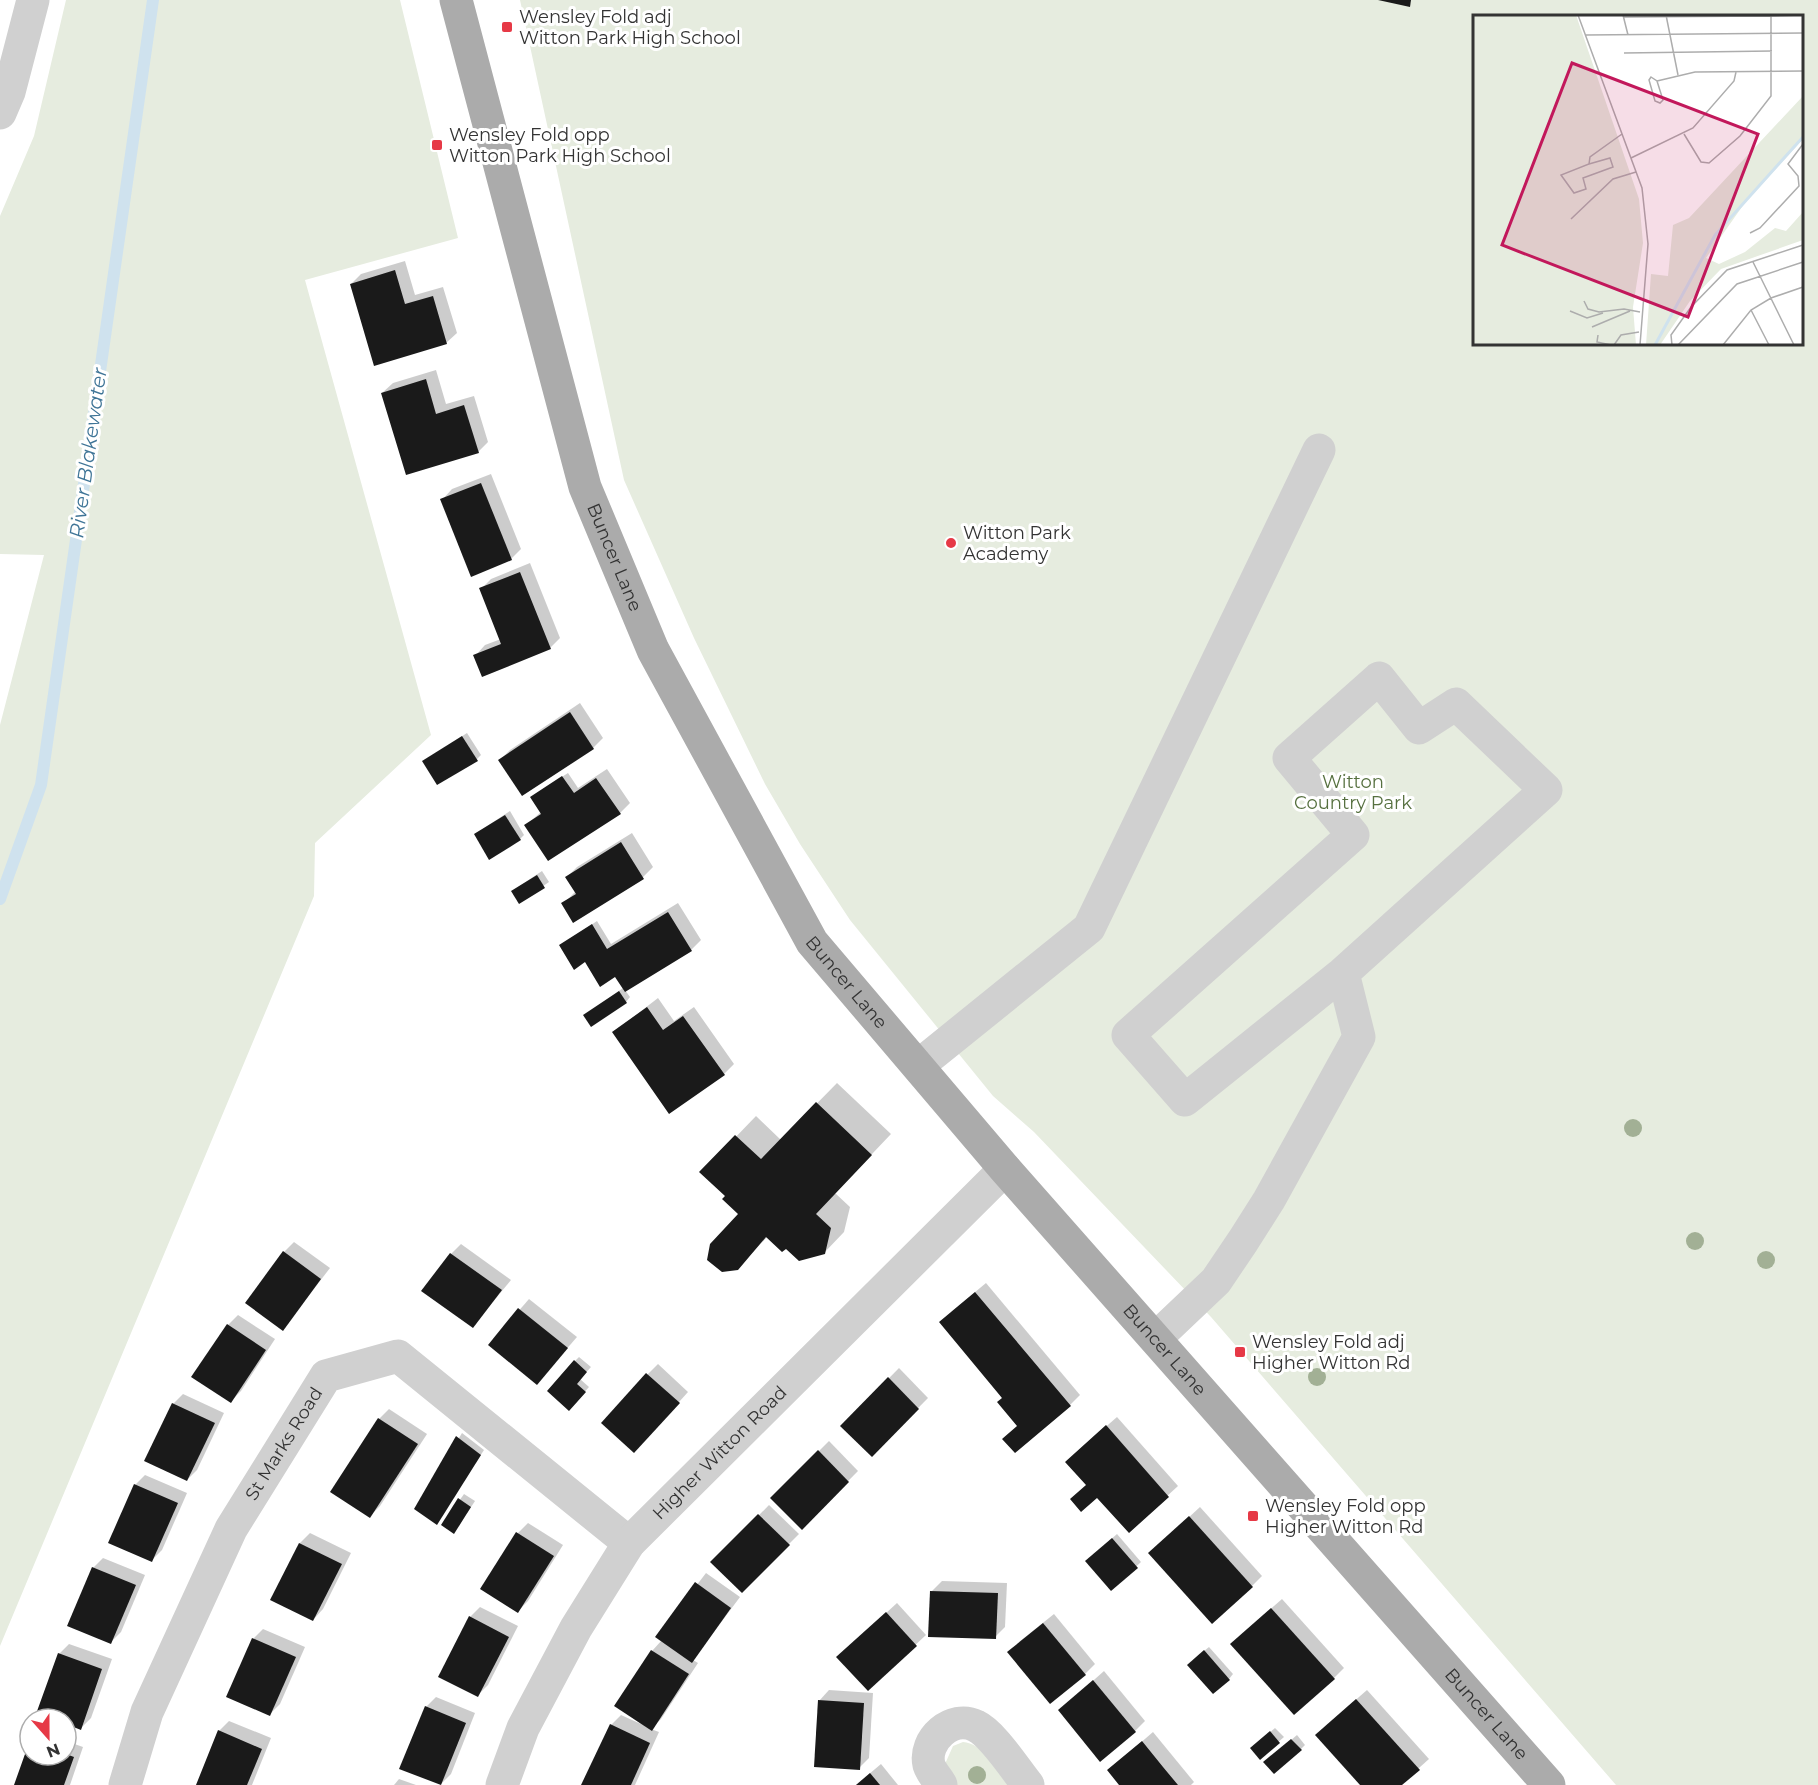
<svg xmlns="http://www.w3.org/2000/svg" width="1818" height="1785" viewBox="0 0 1818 1785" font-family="Montserrat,sans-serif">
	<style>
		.green { fill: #e6ecdf; fill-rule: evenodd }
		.shadow { fill: #0003 }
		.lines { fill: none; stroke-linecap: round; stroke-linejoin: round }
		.stream { stroke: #cfe2ee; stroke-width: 12 }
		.building { fill: #1a1a1a }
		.minor { stroke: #d0d0d0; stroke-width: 33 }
		.major { stroke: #ababab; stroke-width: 33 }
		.tree { fill: #a2b095 }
		.poi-dot { fill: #e63946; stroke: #fff; stroke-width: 2 }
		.labels { text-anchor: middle; stroke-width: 6; stroke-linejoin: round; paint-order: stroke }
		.poi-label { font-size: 18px; fill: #333; stroke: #fff; text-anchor: start }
		.street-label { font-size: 18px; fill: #333; stroke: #fff }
		.park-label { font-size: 18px; fill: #56703f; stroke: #fff }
		.water-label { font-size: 20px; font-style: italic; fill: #3f7597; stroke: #fff }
		.inset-river { fill: none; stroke: #cfe2ee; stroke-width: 3 }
		.inset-road { fill: none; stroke: #adadad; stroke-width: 1.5 }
		.view { fill: #c2185b; fill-opacity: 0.15; stroke: #c2185b; stroke-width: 3 }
		.inset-edge { fill: none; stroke: #333; stroke-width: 3 }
	</style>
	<rect width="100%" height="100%" fill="#fff"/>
	<g class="green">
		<polygon points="66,0 400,0 458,238 305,280 431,735 315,843 314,896 0,1646 0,725 44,555 0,554 0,216 34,136"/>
		<path d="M520,0H1818V1785H1616L1211,1317L1034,1132L993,1096L850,920L800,844L765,784L694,638L624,480ZM1474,16H1802V344H1474Z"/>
		<path d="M963,1742C984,1744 998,1770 1011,1785H957L945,1764L953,1746Z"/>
	</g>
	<g class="shadow">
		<polygon points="405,261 415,295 443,287 457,333 446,343 351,284 361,274"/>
		<polygon points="436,370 446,404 474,396 488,442 478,452 382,393 393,383"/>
		<polygon points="491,474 521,549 511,559 442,500 452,489"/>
		<polygon points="530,563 560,638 550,648 475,656 485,645 501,639 481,589 491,579"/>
		<polygon points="580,703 603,738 593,748 522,794 500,760 510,750"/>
		<polygon points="467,733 481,755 477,759 424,761"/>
		<polygon points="607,769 630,803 620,813 526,825 541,812 537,793 568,773 578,788"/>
		<polygon points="510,811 524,835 520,839 475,834"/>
		<polygon points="632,833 653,867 643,877 563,904 576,891 567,877 577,867"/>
		<polygon points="542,871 549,882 520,902 518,887"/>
		<polygon points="678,903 701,940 691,950 625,990 630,997 626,1002 585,1015 623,988 616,975 561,945 597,921 611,944"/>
		<polygon points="658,998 674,1021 694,1007 734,1064 724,1074 614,1032"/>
		<polygon points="837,1083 891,1134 835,1193 850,1207 844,1232 824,1253 786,1247 768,1236 738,1268 741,1214 727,1196 702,1172 756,1116 781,1140"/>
		<polygon points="294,1242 330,1268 283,1329 284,1252"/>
		<polygon points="461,1244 511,1280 473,1326 451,1254"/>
		<polygon points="986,1283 1080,1395 1070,1405 1018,1425 951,1312"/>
		<polygon points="529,1299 577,1337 537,1383 490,1344"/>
		<polygon points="238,1315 275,1339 241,1391 231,1401 228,1325"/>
		<polygon points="579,1357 591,1367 580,1379 589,1387 569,1409 575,1361"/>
		<polygon points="658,1364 688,1392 644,1441 648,1374"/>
		<polygon points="899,1368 928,1398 872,1455 842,1426"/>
		<polygon points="183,1394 224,1413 197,1470 187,1480 173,1404"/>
		<polygon points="389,1409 427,1434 380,1506 370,1516 379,1419"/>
		<polygon points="1117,1417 1178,1486 1129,1531 1087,1484 1077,1452"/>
		<polygon points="462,1433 484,1450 437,1523 416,1509"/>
		<polygon points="829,1441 858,1471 802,1528 772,1498"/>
		<polygon points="145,1475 187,1493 162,1550 152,1560 135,1485"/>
		<polygon points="464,1494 475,1501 458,1527 443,1524"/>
		<polygon points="769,1505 799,1534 742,1591 713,1562"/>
		<polygon points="1200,1507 1262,1576 1252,1586 1161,1543"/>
		<polygon points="528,1523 563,1545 528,1601 518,1611 482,1588 518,1533"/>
		<polygon points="310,1533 351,1553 323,1609 313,1620 272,1599 300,1543"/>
		<polygon points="1117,1534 1141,1562 1112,1589 1092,1556"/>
		<polygon points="103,1558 145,1575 121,1632 111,1642 93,1568"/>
		<polygon points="706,1573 740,1597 693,1660 698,1663 661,1719 651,1729 659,1732 635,1785 583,1785 611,1725 621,1715 641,1724 616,1706 652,1651 662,1640 657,1637"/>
		<polygon points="942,1581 1007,1583 1005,1627 995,1637 932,1591"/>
		<polygon points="1282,1599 1344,1668 1334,1678 1242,1634"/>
		<polygon points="897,1603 926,1635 868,1689 848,1648"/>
		<polygon points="480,1607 518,1626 488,1685 478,1695 470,1617"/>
		<polygon points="1054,1614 1095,1664 1085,1674 1019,1642"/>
		<polygon points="263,1629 305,1647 280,1704 270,1714 253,1639"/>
		<polygon points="69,1644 112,1659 91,1718 81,1728 66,1723 66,1719 55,1719 59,1654"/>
		<polygon points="1209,1647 1233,1674 1229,1679 1193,1660"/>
		<polygon points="1104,1671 1145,1721 1135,1731 1060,1710"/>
		<polygon points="829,1690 873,1693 869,1758 859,1768 819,1701"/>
		<polygon points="1367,1690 1429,1759 1400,1785 1362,1785 1327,1725"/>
		<polygon points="436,1697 475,1713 451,1774 441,1784 426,1707"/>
		<polygon points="229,1721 271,1738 252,1785 197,1785 219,1731"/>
		<polygon points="1275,1728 1284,1737 1260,1758 1256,1744"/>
		<polygon points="1153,1732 1194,1782 1191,1785 1121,1785 1109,1770"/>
		<polygon points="1297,1735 1305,1745 1301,1749 1270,1758"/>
		<polygon points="66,1741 83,1747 70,1785 15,1785 30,1743 30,1755 66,1755"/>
		<polygon points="881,1764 898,1785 856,1785"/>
		<polygon points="399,1779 416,1785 394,1785"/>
	</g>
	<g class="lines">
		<polyline class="stream" points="0,899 41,785 153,0"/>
	</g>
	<g class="building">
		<polygon points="1378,0 1411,0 1410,7"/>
		<polygon points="395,270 405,304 433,296 447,344 374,366 350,284"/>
		<polygon points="426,379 436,414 464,405 479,453 406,475 381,393"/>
		<polygon points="481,483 512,560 471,577 440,499"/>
		<polygon points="520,572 551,649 482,677 473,655 501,644 479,588"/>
		<polygon points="570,712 594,749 522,796 498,760"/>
		<polygon points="462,736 478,761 437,785 422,761"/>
		<polygon points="562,776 574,793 596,778 621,814 548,861 524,825 541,814 530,797"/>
		<polygon points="505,815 521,840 489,860 474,834"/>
		<polygon points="621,842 644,879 573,923 561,903 576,894 565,877"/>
		<polygon points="537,875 545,888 519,904 511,891"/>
		<polygon points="668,912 692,951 625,992 615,977 600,987 585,962 574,970 559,945 592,924 607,949"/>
		<polygon points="619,991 627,1003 591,1027 583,1015"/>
		<polygon points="647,1007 663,1030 683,1016 725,1075 669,1114 612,1032"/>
		<polygon points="816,1102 872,1155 816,1214 831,1228 825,1254 799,1261 786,1249 782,1252 766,1237 738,1270 722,1272 707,1260 710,1244 738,1214 722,1199 725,1196 699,1172 735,1135 761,1159"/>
		<polygon points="283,1251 321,1279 283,1331 245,1303"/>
		<polygon points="450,1253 502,1290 473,1328 421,1291"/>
		<polygon points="975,1292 1071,1406 1015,1453 1002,1439 1017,1426 997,1402 1002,1398 939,1322"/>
		<polygon points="518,1308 568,1348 537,1385 488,1345"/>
		<polygon points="227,1324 266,1350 231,1403 191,1377"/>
		<polygon points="574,1360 587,1372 577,1384 586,1392 569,1411 547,1391"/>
		<polygon points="646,1373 680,1403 634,1453 601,1423"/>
		<polygon points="888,1377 919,1409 872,1457 840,1426"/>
		<polygon points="172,1403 215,1423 187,1481 144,1461"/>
		<polygon points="378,1418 418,1444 370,1518 330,1492"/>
		<polygon points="1106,1425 1169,1497 1129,1533 1097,1498 1081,1512 1070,1499 1086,1485 1065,1462"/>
		<polygon points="456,1436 481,1455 437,1525 414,1509"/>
		<polygon points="818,1450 849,1482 802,1530 770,1498"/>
		<polygon points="134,1484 178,1503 152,1562 108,1543"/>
		<polygon points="458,1498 471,1507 454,1534 441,1525"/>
		<polygon points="758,1514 790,1545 742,1593 710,1562"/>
		<polygon points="1189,1516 1253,1587 1212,1624 1148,1553"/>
		<polygon points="516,1532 554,1556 518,1613 480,1589"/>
		<polygon points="1112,1538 1138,1568 1111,1591 1085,1561"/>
		<polygon points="299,1543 342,1564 313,1621 270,1600"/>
		<polygon points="92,1567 136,1585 111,1644 67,1626"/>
		<polygon points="695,1582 731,1608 692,1663 655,1637"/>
		<polygon points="930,1591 998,1593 996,1639 928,1637"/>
		<polygon points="1271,1608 1335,1679 1294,1715 1230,1644"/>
		<polygon points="886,1612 917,1646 868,1691 836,1657"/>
		<polygon points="469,1616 509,1637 478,1697 438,1677"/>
		<polygon points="1043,1623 1086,1675 1050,1704 1007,1652"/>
		<polygon points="252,1638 296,1657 270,1716 226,1697"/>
		<polygon points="651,1650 689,1674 652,1731 614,1706"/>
		<polygon points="1204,1650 1230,1680 1213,1694 1187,1665"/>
		<polygon points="58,1653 102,1669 81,1730 66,1724 66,1719 51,1719 36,1714"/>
		<polygon points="1093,1680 1136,1732 1100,1762 1058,1710"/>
		<polygon points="1356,1699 1420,1770 1402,1785 1360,1785 1315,1735"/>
		<polygon points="818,1700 864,1703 860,1770 814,1767"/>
		<polygon points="425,1706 466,1723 441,1785 399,1769"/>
		<polygon points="610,1724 650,1743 631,1785 581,1785"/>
		<polygon points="218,1730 262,1749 247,1785 196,1785"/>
		<polygon points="1270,1731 1280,1743 1260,1760 1250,1748"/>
		<polygon points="1291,1739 1302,1750 1274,1774 1263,1762"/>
		<polygon points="30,1740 30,1755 66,1754 74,1757 64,1785 14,1785"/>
		<polygon points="1142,1741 1163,1767 1178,1785 1119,1785 1107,1770"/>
		<polygon points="870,1773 880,1785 856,1785"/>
	</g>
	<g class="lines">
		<g class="minor">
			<polyline points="0,113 9,92 33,0"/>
			<polyline points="918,1066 1089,928 1319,450"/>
			<polyline points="1156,1338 1216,1281 1243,1241 1269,1200 1359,1037 1343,973 1546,790 1456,704 1419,728 1379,678 1289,758 1353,835 1128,1035 1185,1100 1343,973"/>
			<path id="s1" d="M125,1785L147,1712L231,1529L326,1376L398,1356L629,1543"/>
			<path id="s2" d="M502,1785L523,1728L576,1628L629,1543L1005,1169"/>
			<path d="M941,1785C938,1779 931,1772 929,1765C923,1740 952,1714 976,1726C993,1734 1015,1769 1028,1785"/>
		</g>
		<path class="major" id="s3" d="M456,0L585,487L653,650L812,942L1005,1169L1549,1785"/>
	</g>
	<g class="tree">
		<circle cx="1633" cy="1128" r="9"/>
		<circle cx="1695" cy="1241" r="9"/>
		<circle cx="1766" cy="1260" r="9"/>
		<circle cx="1317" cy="1377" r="9"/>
		<circle cx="977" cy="1775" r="9"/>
	</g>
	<g class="poi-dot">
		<rect x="501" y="21" width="12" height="12" rx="3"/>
		<rect x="431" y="139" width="12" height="12" rx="3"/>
		<circle cx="951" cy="543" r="6"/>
		<rect x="1234" y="1346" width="12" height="12" rx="3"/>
		<rect x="1247" y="1510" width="12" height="12" rx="3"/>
	</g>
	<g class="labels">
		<g class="poi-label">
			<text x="519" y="23">Wensley Fold adj<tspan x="519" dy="21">Witton Park High School</tspan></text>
			<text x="449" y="141">Wensley Fold opp<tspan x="449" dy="21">Witton Park High School</tspan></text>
			<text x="963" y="539">Witton Park<tspan x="963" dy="21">Academy</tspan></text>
			<text x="1252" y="1348">Wensley Fold adj<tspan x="1252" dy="21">Higher Witton Rd</tspan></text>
			<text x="1265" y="1512">Wensley Fold opp<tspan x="1265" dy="21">Higher Witton Rd</tspan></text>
		</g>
		<g class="street-label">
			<text dy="6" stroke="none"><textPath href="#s3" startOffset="580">Buncer Lane</textPath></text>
			<text dy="6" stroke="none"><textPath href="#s3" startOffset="1066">Buncer Lane</textPath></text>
			<text dy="6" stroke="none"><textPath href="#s3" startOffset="1552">Buncer Lane</textPath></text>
			<text dy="6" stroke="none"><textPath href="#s1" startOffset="378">St Marks Road</textPath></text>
			<text dy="6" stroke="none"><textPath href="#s2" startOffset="402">Higher Witton Road</textPath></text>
			<text dy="6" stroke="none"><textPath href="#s3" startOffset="2038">Buncer Lane</textPath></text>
		</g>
		<g class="park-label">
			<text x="1353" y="788">Witton<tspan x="1353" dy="21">Country Park</tspan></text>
		</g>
		<g class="water-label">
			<text transform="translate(88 453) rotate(-82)" y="7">River Blakewater</text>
		</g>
	</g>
	<g transform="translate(1473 15)">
		<rect width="330" height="330" fill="#fff"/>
		<path d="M0,0H103L166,184L170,228L160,292L163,330H0ZM330,81V124L271,189L233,243L246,249L272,237L302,213L313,216L330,197V225L248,254L217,286L187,330H173L178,259L195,261L200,210L216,203Z" fill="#e6ecdf"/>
		<path class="inset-river" d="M182,330L242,220L330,122"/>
		<path class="inset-road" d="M105,0L169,173L175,229L167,330M150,0L155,20M193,0L205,60M151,2L298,1M113,20L330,18M151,38L299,36M178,62L184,66L190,85L187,88L182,86L176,65ZM184,66L222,57L330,56M211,119L228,147L236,148L267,121L298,81V1L330,0M158,143L220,113L261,66L263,57M116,149L137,143L140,152L110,163L113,174L101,178L88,160L116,149L117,142L149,119M98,204L140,164L163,157M277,218L287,213L326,171L325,161L315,149L330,129M280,247L321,330M111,286L115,294L126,297L151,294L167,297M278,295L296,330M97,296L114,303L130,298M119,312L157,296M125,320L124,327L138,330M141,330L148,320L166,317M199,330L198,320L218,292L254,255L330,230M205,330L264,269L330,247M250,330L278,295L298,283L330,272"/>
		<path class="view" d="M99,48L285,119L215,302L29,230Z"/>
		<rect width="330" height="330" class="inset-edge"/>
	</g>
	<g transform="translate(48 1737) rotate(159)"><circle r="28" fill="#ffffff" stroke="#adadad" stroke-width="1.5"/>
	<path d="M0-4.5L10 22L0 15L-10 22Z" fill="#e63946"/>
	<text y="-9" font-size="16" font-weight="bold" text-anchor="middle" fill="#333333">N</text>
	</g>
</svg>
